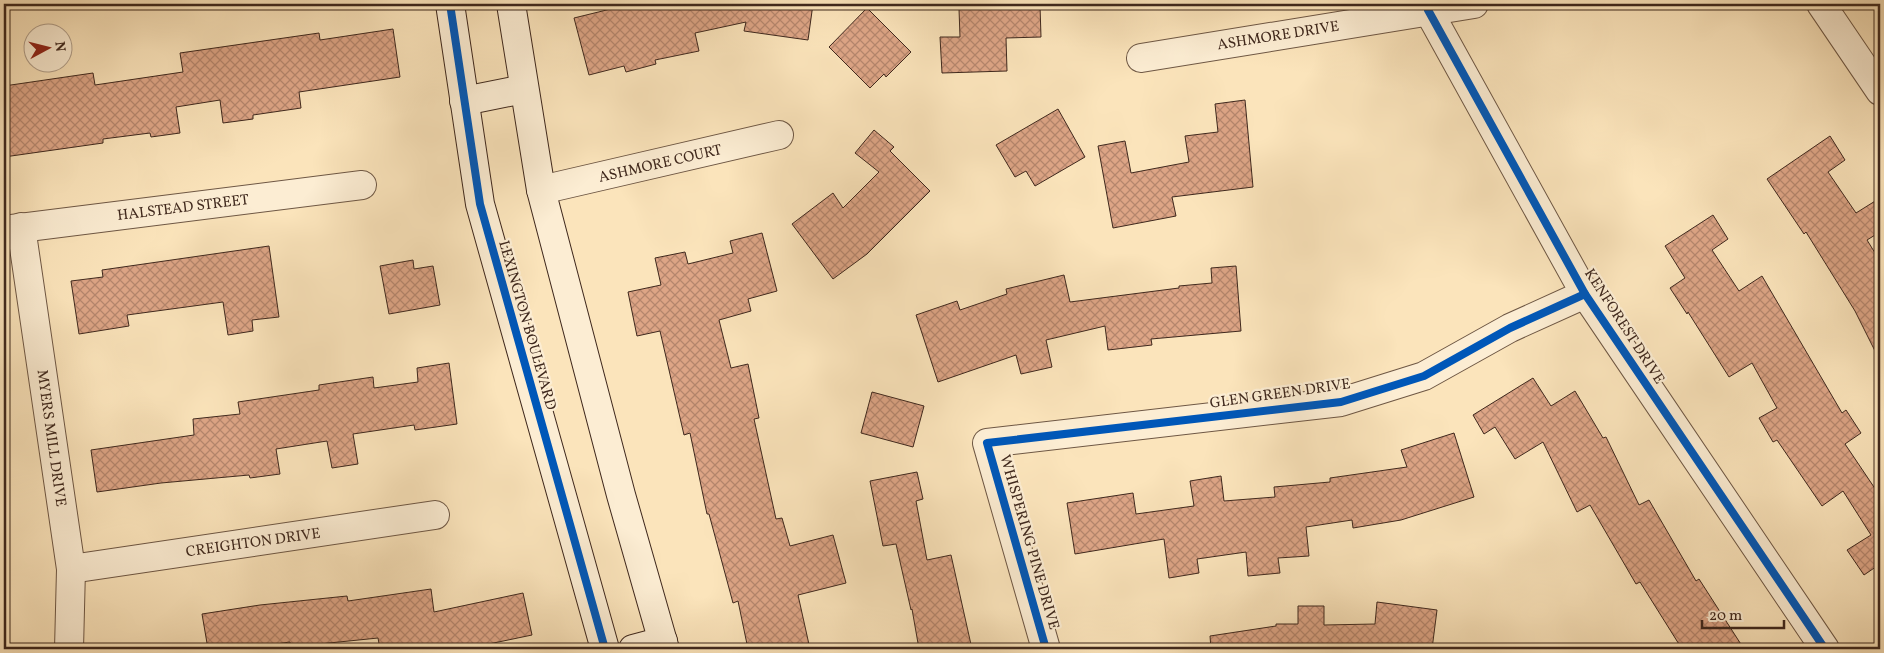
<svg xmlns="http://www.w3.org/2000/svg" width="1884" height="653" viewBox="0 0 1884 653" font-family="Vollkorn,serif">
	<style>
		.building { fill: url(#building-cross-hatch); stroke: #3f281d }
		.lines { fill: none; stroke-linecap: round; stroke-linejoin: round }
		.street-casing { stroke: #6e5744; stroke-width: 30 }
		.secondary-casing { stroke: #3f281d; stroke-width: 30 }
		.street { stroke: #fcedd3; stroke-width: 28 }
		.secondary { stroke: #fcedd3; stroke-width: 28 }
		.cycleway-casing { stroke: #fcedd3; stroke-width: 11 }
		.cycleway { stroke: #0057b8; stroke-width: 8 }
		.labels { text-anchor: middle; stroke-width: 4.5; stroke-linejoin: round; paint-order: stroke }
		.street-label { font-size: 15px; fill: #3f281d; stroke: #fcedd3 }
	</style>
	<defs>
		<pattern id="building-cross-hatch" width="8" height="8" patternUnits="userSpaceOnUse" patternTransform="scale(1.25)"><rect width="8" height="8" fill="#dda586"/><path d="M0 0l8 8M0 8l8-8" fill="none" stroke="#b5866d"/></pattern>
	</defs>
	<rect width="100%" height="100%" fill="#fbe4bb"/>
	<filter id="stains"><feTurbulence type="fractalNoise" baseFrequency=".004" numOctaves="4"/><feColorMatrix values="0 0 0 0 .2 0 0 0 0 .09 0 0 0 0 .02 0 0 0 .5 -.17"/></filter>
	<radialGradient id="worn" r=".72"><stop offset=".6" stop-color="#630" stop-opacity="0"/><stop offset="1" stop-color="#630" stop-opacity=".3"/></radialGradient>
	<g class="building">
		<polygon points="631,4 813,4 808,40 744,31 746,22 695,33 699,51 655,60 656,64 626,72 624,66 589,75 574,18"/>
		<polygon points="1040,6 1041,37 1006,38 1007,71 942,73 940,37 960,37 959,9"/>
		<polygon points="867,8 911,52 886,77 884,74 870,88 829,47"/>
		<polygon points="393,29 400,77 299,92 301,108 253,115 253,119 223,123 220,100 176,107 180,133 151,137 150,133 103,139 103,143 4,157 4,86 93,73 95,85 183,72 180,53 319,33 320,40"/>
		<polygon points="1245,100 1253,187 1172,197 1176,216 1113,228 1098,146 1125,141 1131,173 1189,162 1185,136 1218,132 1215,104"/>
		<polygon points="1058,109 1085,157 1035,186 1026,171 1015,177 996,145"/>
		<polygon points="874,130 894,147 890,151 930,191 867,254 833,279 792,224 833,193 843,208 879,172 855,153"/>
		<polygon points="1830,136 1845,160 1828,172 1856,213 1880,198 1880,232 1867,240 1880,261 1880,361 1855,311 1806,232 1804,234 1767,179"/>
		<polygon points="1713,215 1728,239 1712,250 1739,291 1762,276 1842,413 1846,410 1861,433 1845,444 1880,496 1880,564 1864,575 1847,550 1871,535 1843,491 1822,506 1777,440 1773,442 1759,418 1777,408 1752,363 1729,377 1688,312 1687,314 1670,288 1685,278 1665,246"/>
		<polygon points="762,233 777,291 748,299 751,311 719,320 731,368 748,364 759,418 754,419 776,519 782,518 790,546 833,535 846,583 798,595 810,649 748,649 738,601 733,603 709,514 707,514 690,433 684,435 660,331 637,336 628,292 661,285 655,258 685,252 688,264 733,253 730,241"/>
		<polygon points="269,246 279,317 252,320 253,331 228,335 223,302 127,315 129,326 79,334 71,281 103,277 102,270"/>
		<polygon points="413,260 414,269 433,266 440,305 389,314 380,266"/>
		<polygon points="1236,266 1241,331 1151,339 1152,345 1108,350 1105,326 1046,340 1052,367 1021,374 1016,355 938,382 916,315 957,301 960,310 1007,294 1006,289 1064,275 1070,302 1179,288 1179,286 1212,283 1211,268"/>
		<polygon points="449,363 457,424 415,430 414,425 353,434 358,464 332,468 327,441 276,449 280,474 250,478 249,475 161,483 97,492 91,450 194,435 193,419 240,414 238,402 319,390 319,385 373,377 374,388 418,382 417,368"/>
		<polygon points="1533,378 1551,406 1575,391 1603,438 1606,437 1639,505 1649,500 1696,581 1699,579 1744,649 1682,649 1640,582 1636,584 1590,505 1577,512 1543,442 1515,459 1495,427 1484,434 1473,415"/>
		<polygon points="872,392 924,406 913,447 861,433"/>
		<polygon points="1454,433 1474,497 1401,520 1353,528 1352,520 1306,527 1309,556 1278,558 1280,573 1248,576 1246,552 1197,559 1199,573 1169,578 1164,539 1075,554 1067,503 1133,493 1136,514 1194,506 1190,481 1221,476 1224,501 1275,497 1274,487 1330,482 1330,478 1407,467 1401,450"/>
		<polygon points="917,472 923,499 916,501 927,560 951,555 972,649 919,649 912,609 911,610 896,544 883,546 870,481"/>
		<polygon points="431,589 434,612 523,593 532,635 465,649 380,649 378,638 290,647 290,642 241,649 208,649 202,614 260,605 347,596 348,601"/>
		<polygon points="1377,602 1437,610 1432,649 1211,649 1210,636 1276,626 1276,624 1298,624 1298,606 1324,606 1324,625 1375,624"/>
	</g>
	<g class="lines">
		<g class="street-casing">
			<g id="street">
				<polyline points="1427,4 1428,10 1585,294 1825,649"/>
				<polyline points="1821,4 1880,91"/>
				<polyline points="1141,58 1474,4"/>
				<polyline points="541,190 779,135"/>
				<polyline points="21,227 71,569 69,649"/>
				<polyline points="4,230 362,185"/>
				<polyline points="71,569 435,515"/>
				<polyline points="1046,649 987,443 1341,402 1424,376 1510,328 1585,294"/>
			</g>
		</g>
		<g class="secondary-casing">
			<g id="secondary">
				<polyline points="450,4 480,204 605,649"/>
				<polyline points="511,4 541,190 621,495 665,649"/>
				<polyline points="464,101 524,89"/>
				<polyline points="633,649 663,641"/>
			</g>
		</g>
		<use href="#street" class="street"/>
		<use href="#secondary" class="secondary"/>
		<g class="cycleway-casing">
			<g id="cycleway">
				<polyline points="450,4 480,204 605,649"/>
				<polyline points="1427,4 1428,10 1585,294 1825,649"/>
				<polyline points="1046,649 987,443 1341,402 1424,376 1510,328 1585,294"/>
			</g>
		</g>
		<use href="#cycleway" class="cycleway"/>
	</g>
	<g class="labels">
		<g class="street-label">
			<text transform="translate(1278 35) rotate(-9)" y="5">ASHMORE DRIVE</text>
			<text transform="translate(660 163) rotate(-13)" y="5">ASHMORE COURT</text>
			<text transform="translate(183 207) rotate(-7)" y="5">HALSTEAD STREET</text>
			<text transform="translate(528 325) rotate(74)" y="5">LEXINGTON BOULEVARD</text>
			<text transform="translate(1625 326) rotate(57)" y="5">KENFOREST DRIVE</text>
			<text transform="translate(1280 393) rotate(-8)" y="5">GLEN GREEN DRIVE</text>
			<text transform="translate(52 438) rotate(82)" y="5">MYERS MILL DRIVE</text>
			<text transform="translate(253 542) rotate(-8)" y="5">CREIGHTON DRIVE</text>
			<text transform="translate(1030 542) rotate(74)" y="5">WHISPERING PINE DRIVE</text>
		</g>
	</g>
	<rect width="1884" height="653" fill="none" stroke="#fbe4bb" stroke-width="20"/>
	<rect x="5" y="5" width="1874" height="643" fill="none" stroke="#3f281d" stroke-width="2.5"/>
	<rect x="10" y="10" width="1864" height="633" fill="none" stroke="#3f281d"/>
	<g transform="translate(48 48) rotate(83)"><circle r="24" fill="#fcedd3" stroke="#b09e8a"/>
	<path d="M0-4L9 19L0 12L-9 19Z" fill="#8f2418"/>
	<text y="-8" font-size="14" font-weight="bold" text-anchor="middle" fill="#3f281d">N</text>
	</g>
	<path d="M1702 620v8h82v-8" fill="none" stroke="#3f281d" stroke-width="2.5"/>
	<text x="1709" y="620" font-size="15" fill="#3f281d" stroke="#fcedd3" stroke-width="4" paint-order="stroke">20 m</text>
	<rect width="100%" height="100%" filter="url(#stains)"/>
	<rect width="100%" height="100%" fill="url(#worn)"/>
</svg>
